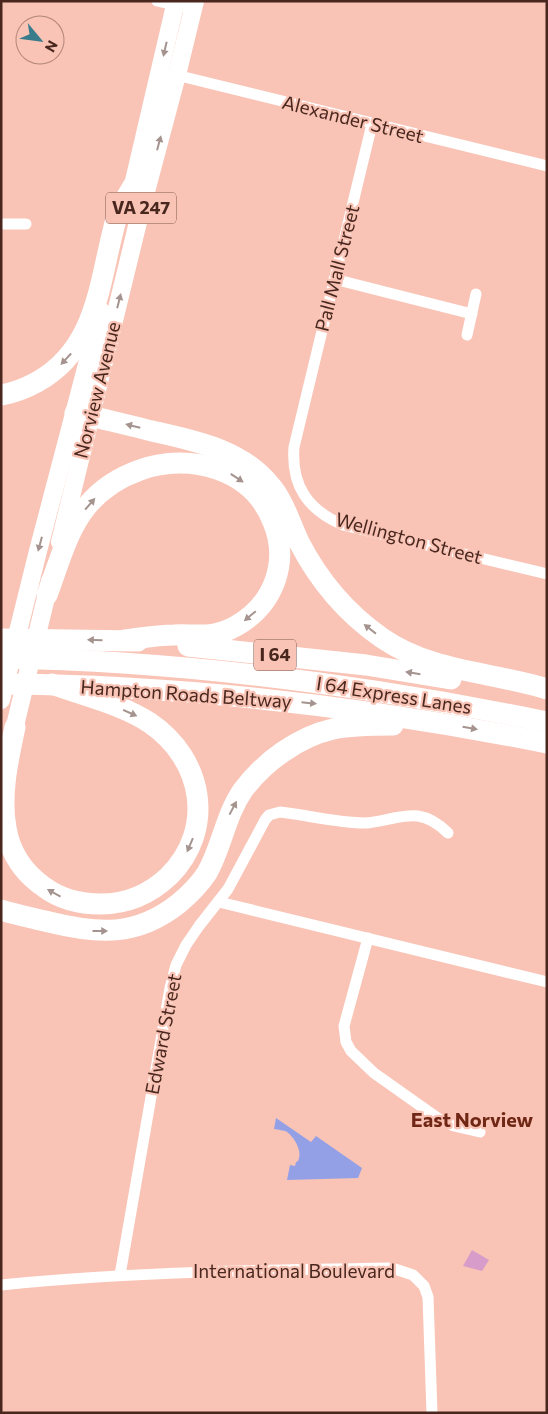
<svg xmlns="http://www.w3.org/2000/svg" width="548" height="1414" viewBox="0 0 548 1414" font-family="Commissioner,sans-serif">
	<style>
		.green { fill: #d79cc9 }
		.water { fill: #93a0e6 }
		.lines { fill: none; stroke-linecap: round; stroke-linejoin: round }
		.street { stroke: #fff; stroke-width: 11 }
		.primary { stroke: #fff; stroke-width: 18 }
		.highway { stroke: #fff; stroke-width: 21 }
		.oneway { fill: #a4938e }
		.labels { text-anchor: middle; stroke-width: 4.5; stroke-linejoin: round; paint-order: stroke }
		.shield { fill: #f9c4b6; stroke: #7e564c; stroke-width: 1 }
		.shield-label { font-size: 18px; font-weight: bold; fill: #49271e }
		.street-label { font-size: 19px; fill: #49271e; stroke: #f9c4b6 }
		.neighbourhood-label { font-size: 20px; font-weight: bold; fill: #702715; stroke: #f9c4b6 }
	</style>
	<rect width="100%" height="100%" fill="#f9c4b6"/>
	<polygon class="green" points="472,1250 489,1260 482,1271 463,1266"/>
	<path class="water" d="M276,1118L311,1142L316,1136L362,1168L358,1178L287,1180L290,1165L295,1166L296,1162L298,1161C303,1152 295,1138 287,1132C284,1130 278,1130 274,1129Z"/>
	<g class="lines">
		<g class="street">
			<polyline points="157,1 193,9"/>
			<polyline points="172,74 547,166"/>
			<path d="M372,124L294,447C291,486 308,510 343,525L547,574"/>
			<polyline points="1,224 26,224"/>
			<polyline points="334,279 472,314"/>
			<polyline points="467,335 476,294"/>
			<polyline points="219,902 547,982"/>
			<polyline points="368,938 344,1026 346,1042 351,1051 374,1073 439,1119 454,1126 480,1132"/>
			<path d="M120,1275L170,988L176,965L186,945L199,926L228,889L265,820L269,815L280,812C307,815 338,823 365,823C383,822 401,814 418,816C431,818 440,825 448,833"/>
			<path d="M1,1285C131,1272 261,1270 392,1268L413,1275L424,1286L428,1297L432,1413"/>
		</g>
		<g class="primary">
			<polyline points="130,198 176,1"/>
			<polyline points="60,542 140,214 177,75 195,1"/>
			<polyline points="1,700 38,551 101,311"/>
			<polyline points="12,738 50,581"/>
		</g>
		<g class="highway">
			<path d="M1,395C14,393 26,388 37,382C100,347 99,277 117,216C121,205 128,195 133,186"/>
			<path d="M75,413C101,418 127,425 152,431C195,441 241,449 270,485C284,501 290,523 299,542C319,581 346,613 382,638C431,672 492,672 547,689"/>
			<path d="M47,595C58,566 67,530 87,506C101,489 120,477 140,470C190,452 253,469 273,522C281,541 282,561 275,581C268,600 254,616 236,626C213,639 198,634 174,635C158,635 141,638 125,640"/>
			<polyline points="1,639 138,641"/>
			<polyline points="188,646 366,665 451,679"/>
			<path d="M1,658C186,661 366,685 547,722"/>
			<path d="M1,684C185,685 367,707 547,743"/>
			<path d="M15,727C8,760 0,795 6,828C10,853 24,873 44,887C60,899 81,904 101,904C127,904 150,894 169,876C216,829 203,759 150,723C121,704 84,696 52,684"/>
			<path d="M1,910C17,915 33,918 49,922C98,934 136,937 178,904C189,895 199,885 207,873C222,847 225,816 243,790C264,762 298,737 333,729C352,725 373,725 393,725"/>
		</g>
	</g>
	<defs><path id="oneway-solid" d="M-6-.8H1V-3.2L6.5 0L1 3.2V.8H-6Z" transform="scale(1.25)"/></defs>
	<g class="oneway">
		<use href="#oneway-solid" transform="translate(165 49) rotate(103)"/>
		<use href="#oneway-solid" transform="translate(159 143) rotate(-75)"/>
		<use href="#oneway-solid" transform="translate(119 301) rotate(-76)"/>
		<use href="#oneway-solid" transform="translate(66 359) rotate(133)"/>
		<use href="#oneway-solid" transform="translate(133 426) rotate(-166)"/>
		<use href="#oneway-solid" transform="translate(237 478) rotate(33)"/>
		<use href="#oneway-solid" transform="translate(90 504) rotate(-49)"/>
		<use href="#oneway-solid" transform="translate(40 544) rotate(105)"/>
		<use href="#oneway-solid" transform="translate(250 616) rotate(140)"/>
		<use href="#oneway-solid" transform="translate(370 629) rotate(-142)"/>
		<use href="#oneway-solid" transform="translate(95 640) rotate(-179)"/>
		<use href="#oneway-solid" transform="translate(413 673) rotate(-171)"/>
		<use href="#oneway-solid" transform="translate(309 703) rotate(6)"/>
		<use href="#oneway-solid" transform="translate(130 713) rotate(24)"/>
		<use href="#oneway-solid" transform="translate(470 728) rotate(10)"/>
		<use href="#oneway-solid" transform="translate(233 808) rotate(-62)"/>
		<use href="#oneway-solid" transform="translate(190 845) rotate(113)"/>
		<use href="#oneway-solid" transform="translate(54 893) rotate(-151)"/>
		<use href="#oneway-solid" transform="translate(100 931)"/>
	</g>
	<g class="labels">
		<g class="shield">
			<rect x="106" y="192.5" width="70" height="31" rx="4"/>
			<rect x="254" y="639.5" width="42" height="31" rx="4"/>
		</g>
		<g class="shield-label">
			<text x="141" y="214">VA 247</text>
			<text x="275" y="661">I 64</text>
		</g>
		<g class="street-label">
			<text transform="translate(353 119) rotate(14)" y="7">Alexander Street</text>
			<text transform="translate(337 268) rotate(-76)" y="7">Pall Mall Street</text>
			<text transform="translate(97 390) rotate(-76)" y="7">Norview Avenue</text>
			<text transform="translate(409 538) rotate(15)" y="7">Wellington Street</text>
			<text transform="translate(186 694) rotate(4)" y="7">Hampton Roads Beltway</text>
			<text transform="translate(394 695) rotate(9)" y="7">I 64 Express Lanes</text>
			<text transform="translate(163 1034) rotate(-79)" y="7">Edward Street</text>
			<text x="294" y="1278">International Boulevard</text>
		</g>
		<g class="neighbourhood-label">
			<text x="472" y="1127">East Norview</text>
		</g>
	</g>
	<rect width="548" height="1414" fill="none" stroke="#49271e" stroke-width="5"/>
	<g transform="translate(40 40) rotate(119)"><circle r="24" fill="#f9c4b6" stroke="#b38579"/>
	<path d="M0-4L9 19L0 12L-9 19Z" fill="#397c8c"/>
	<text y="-8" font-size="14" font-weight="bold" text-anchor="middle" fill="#49271e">N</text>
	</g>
</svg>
